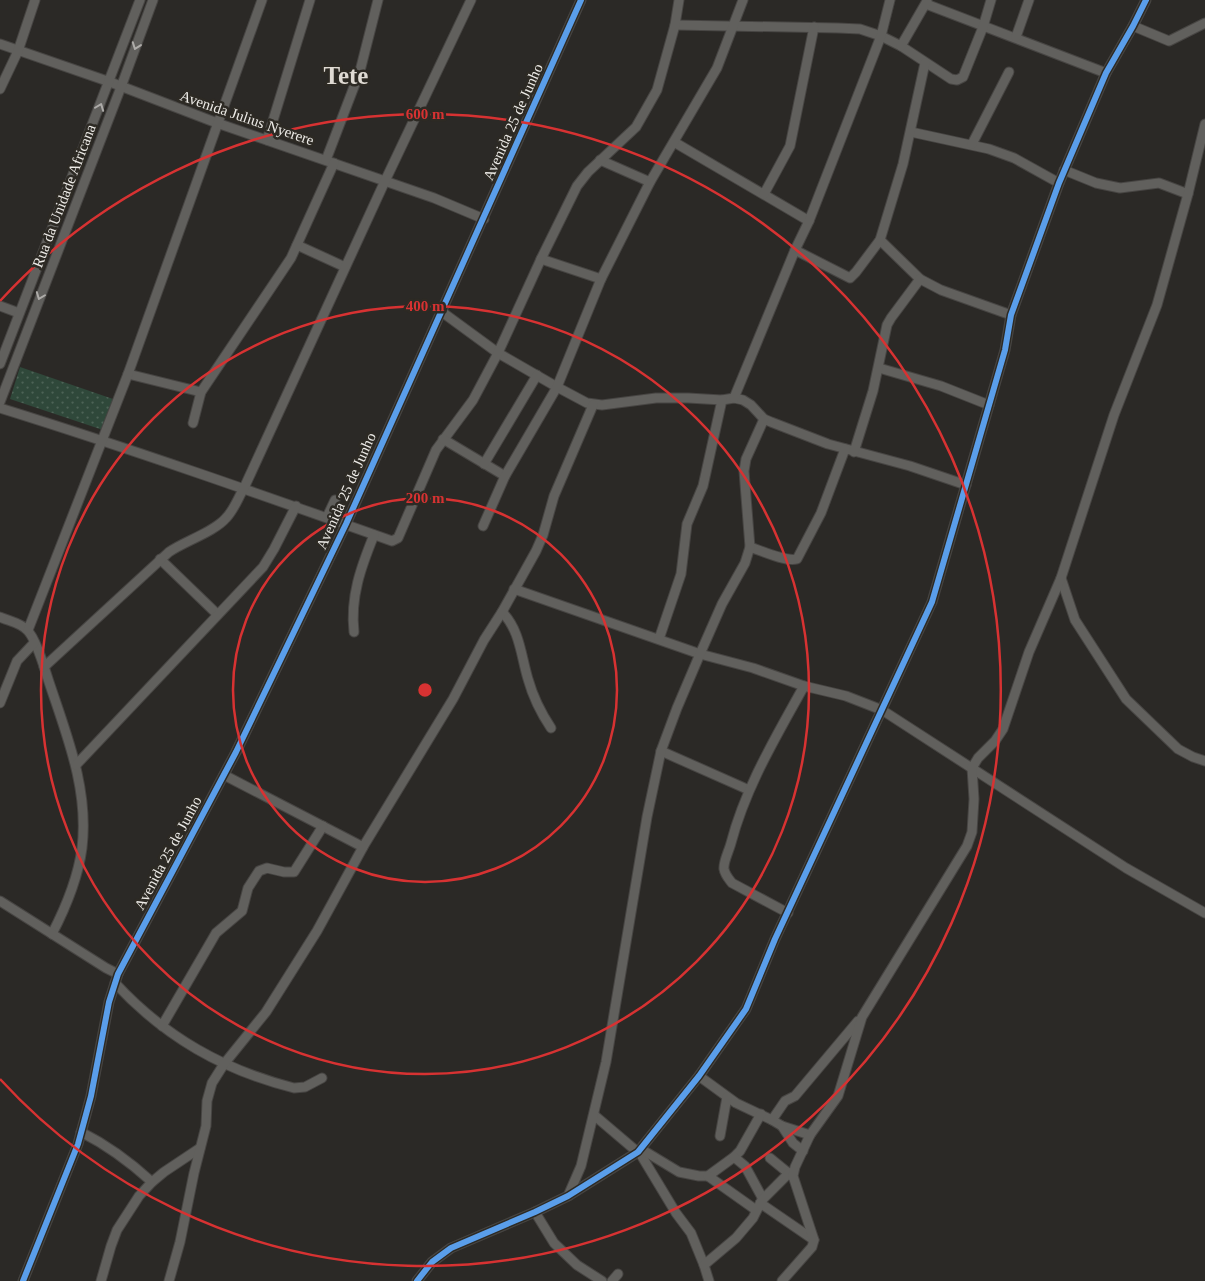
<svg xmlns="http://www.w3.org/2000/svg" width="1205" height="1281" viewBox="0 0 1205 1281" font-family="'Times New Roman',serif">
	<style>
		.grass { fill: url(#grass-dots) }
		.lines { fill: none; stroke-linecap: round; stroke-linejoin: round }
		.minor-casing { stroke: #474543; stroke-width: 11 }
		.minor { stroke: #61605d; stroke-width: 9 }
		.cycleway-casing { stroke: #2d2a24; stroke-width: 9 }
		.cycleway { stroke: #5a9eea; stroke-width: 6 }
		.oneway { stroke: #aeaca9 }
		.ring { fill: none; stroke: #d73232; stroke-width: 2.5 }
		.labels { text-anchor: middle; stroke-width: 5; stroke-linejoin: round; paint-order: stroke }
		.street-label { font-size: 15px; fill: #edebe7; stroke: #2d2a24 }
		.town-label { font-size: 25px; font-weight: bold; fill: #dfdad3; stroke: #2d2a24 }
		.centre { fill: #d73232; stroke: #2d2a24; stroke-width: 2.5 }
		.ring-label { font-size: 15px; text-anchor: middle; font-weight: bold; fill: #d73232; stroke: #2d2a24; stroke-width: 5; stroke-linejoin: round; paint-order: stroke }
	</style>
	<defs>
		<pattern id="grass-dots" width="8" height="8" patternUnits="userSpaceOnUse" patternTransform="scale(1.25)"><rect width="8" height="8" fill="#2f483a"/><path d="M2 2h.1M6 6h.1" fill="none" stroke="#4d6356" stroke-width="1.8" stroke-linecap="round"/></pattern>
	</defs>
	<rect width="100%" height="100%" fill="#2b2926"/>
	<polygon class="grass" points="20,367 113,399 103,430 10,399"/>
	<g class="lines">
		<g class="minor-casing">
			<g id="minor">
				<polyline points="926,4 1106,73"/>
				<polyline points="675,25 838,28 860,29 881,36 901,46 951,79 957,80 963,77 983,27 991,0"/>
				<polyline points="1133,26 1169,41 1205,23"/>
				<polyline points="1016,37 1029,0"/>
				<polyline points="0,44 110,82 217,123 434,198 484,219"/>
				<polyline points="901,46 927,1"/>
				<polyline points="0,89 18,51 35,0"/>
				<polyline points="911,132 989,149 1014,158 1059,183"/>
				<polyline points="267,140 310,0"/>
				<polyline points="674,142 809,221"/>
				<polyline points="972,144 1009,72"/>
				<polyline points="326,160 360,71 378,0"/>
				<polyline points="600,160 650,182"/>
				<polyline points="1064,170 1096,183 1120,188 1159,183 1188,194"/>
				<polyline points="764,194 790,146 814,27"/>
				<polyline points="880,240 920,279 941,290 1011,315"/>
				<polyline points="297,245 345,267"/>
				<polyline points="795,250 850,278 856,272 880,240 903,164 925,63"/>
				<polyline points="541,259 601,279"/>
				<polyline points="0,306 19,313"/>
				<polyline points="442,312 498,353 557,387 587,403 602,405 656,398 688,398 722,400 734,398 743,400 751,405 764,419 771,422 828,444 910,466 966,485"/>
				<polyline points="0,364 140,0"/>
				<polyline points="879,368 941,386 989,405"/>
				<polyline points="128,374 201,392"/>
				<polyline points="734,398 795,250 809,221 881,36 890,0"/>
				<polyline points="0,402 121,87 153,0"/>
				<path d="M0,408C132,449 262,495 392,541L398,538L436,450L473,400L498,353L541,259L577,186L588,172L636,127L657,90L675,25L679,0"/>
				<polyline points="193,423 201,392 291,258 334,163"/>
				<polyline points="443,439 505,476"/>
				<polyline points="854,452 873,391 887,325 891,318 920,279"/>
				<polyline points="484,464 537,375"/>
				<polyline points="327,517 335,500"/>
				<polyline points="483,526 505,476 557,387 601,279 650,182 717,68 743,0"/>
				<path d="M750,547C762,551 786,562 797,559L821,513L845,449"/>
				<polyline points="160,559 217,614"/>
				<polyline points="1061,578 1075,620 1126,699 1178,749 1193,757 1205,761"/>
				<polyline points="514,589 700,654 753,668 804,686 846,696 882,710 1126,868 1205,913"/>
				<path d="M502,612C520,630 521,656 528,679C533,697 541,713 551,728"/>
				<path d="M0,617C9,621 21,623 27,630C36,638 45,670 49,682C67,736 89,790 82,848C78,878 66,907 52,934"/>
				<polyline points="28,630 128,374 262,0"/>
				<path d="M354,632C350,597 361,567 374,535"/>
				<polyline points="659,639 681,574 687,524 703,486 722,400"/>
				<path d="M44,667L169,552C185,541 214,532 226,518C234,510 238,498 244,488L385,181L471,0"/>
				<polyline points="0,703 17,661 34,643"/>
				<polyline points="661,751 749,790"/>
				<polyline points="76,765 263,567 274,549 296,506"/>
				<polyline points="224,775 363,847"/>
				<polyline points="0,901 106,968 118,974"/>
				<path d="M788,913L732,883C729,879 725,875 724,869C723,862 729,851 731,843C746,786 776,737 804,686"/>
				<path d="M115,983C165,1037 223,1070 294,1088L305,1087L322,1078"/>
				<polyline points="162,1026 216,933 242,911 248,888 259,871 267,868 284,872 294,872 323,826"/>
				<polyline points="699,1076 736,1103 772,1120 782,1126 810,1135"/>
				<polyline points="594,1115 641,1155 676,1213 691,1233 704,1265 709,1281"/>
				<polyline points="772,1120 785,1101 795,1096 858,1021"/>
				<polyline points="782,1126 793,1143 803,1151"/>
				<path d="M81,1132C107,1145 130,1162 152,1182"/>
				<polyline points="720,1136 727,1097"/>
				<polyline points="641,1149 679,1172 699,1176 708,1176 734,1157 740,1151 761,1114"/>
				<polyline points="734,1157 745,1166 763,1199"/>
				<polyline points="770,1158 792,1176"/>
				<polyline points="708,1176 756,1210"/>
				<polyline points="568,1196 581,1166 606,1062 647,817 661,751 677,708 700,654 722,604 745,563 750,547 744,471 746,459 764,419"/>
				<polyline points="760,1203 814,1240"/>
				<polyline points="535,1212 554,1243 577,1265 602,1281"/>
				<polyline points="704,1265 736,1238 753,1218 762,1200 789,1173"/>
				<polyline points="23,1281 78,1144 91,1096 109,1002 118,974 236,752 346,524 581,0"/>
				<polyline points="101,1281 111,1246 117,1230 139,1196 152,1182 164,1172 200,1148"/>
				<polyline points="169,1281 180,1242 194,1173 206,1126 207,1101 212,1083 224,1064 266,1012 317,931 363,847 453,699 484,640 502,612 536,551 543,535 554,496 593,405"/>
				<polyline points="417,1281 432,1262 451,1248 535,1212 568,1196 638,1152 699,1076 746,1009 775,939 932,602 1005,350 1011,315 1059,183 1106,73 1133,26 1146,0"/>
				<polyline points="612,1281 618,1274"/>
				<polyline points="782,1281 812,1247 814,1240 793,1176 795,1167 810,1135 838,1096 862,1017 967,846 972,832 974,799 972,768 978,758 995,741 1003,729 1029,652 1061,578 1114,415 1157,305 1188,194 1205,124"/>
			</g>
		</g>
		<use href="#minor" class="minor"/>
		<g class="cycleway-casing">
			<g id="cycleway">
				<polyline points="23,1281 78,1144 91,1096 109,1002 118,974 236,752 346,524 581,0"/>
				<polyline points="417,1281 432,1262 451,1248 535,1212 568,1196 638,1152 699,1076 746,1009 775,939 932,602 1005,350 1011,315 1059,183 1106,73 1133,26 1146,0"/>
			</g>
		</g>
		<use href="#cycleway" class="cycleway"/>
	</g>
	<defs><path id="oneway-chevron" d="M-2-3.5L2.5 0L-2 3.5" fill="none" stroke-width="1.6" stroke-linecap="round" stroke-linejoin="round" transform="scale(1.25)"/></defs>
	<g class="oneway">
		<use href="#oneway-chevron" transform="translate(136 46) rotate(110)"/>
		<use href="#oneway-chevron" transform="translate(100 107) rotate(-69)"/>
		<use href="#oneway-chevron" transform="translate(40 296) rotate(111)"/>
	</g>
	<g class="ring">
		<circle cx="425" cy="690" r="192"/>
		<circle cx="425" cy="690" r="384"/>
		<path d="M0 301A576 576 0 1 1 0 1079"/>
	</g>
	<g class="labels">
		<g class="street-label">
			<text transform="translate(247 118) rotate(19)" y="5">Avenida Julius Nyerere</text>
			<text transform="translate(513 122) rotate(-66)" y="5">Avenida 25 de Junho</text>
			<text transform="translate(64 196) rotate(-69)" y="5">Rua da Unidade Africana</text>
			<text transform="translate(346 491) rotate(-66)" y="5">Avenida 25 de Junho</text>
			<text transform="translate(168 853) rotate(-62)" y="5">Avenida 25 de Junho</text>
		</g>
		<g class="town-label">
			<text x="346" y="84">Tete</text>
		</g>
	</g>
	<circle cx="425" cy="690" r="8" class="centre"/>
	<g class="ring-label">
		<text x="425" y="119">600 m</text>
		<text x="425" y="311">400 m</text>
		<text x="425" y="503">200 m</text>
	</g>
</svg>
